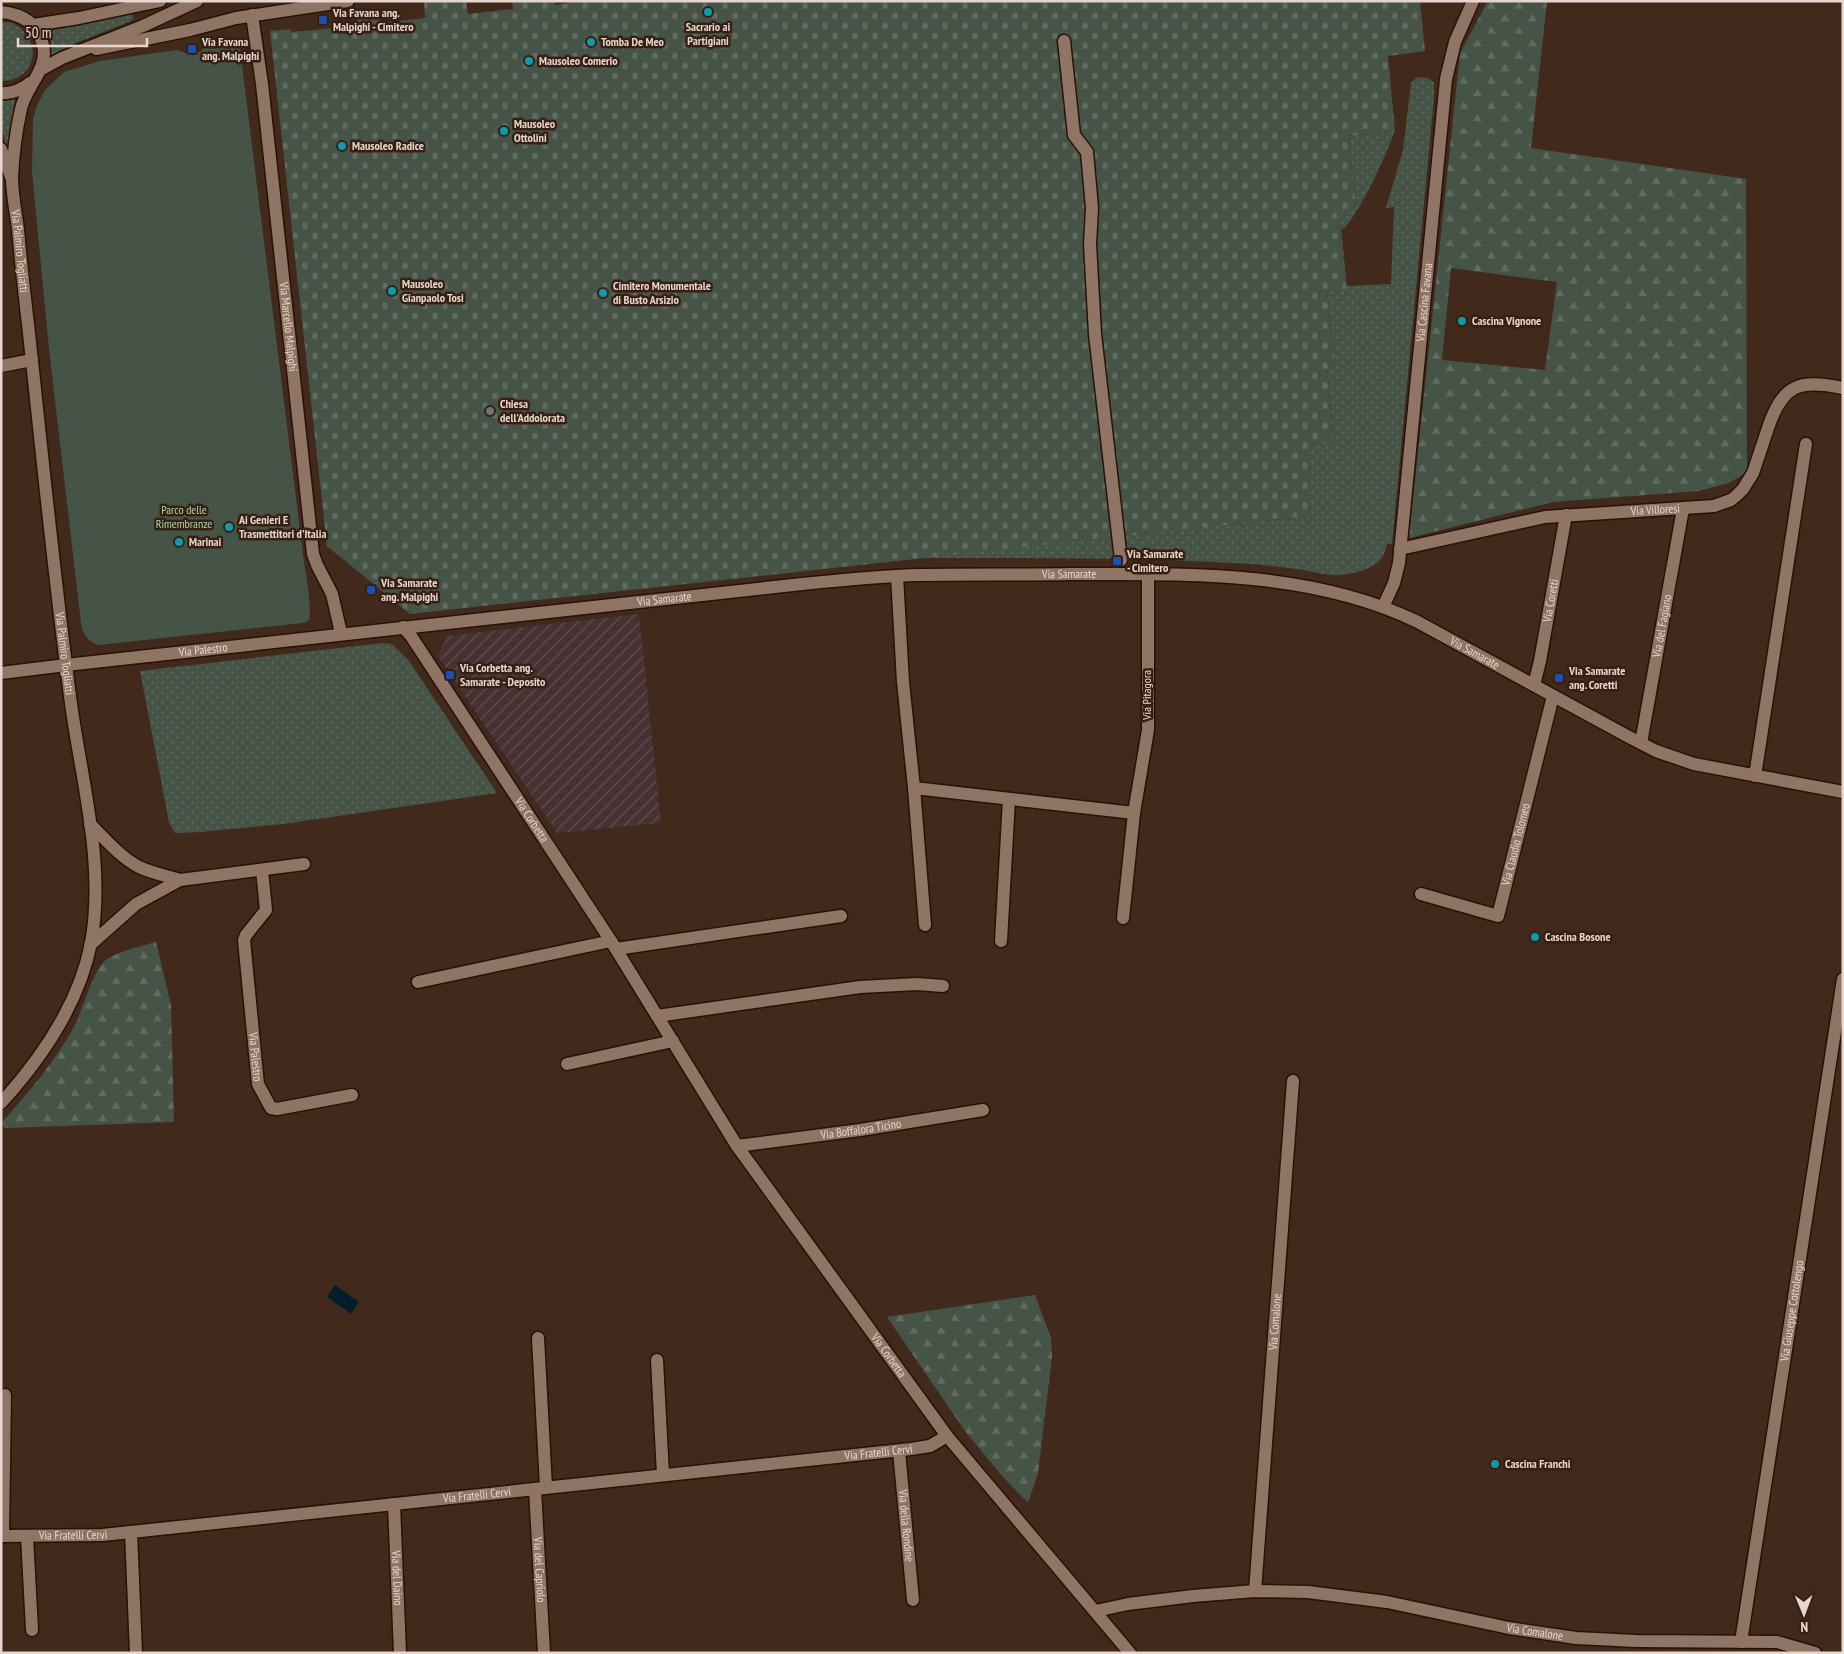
<svg xmlns="http://www.w3.org/2000/svg" width="1844" height="1654" viewBox="0 0 1844 1654" font-family="'PT Sans Narrow',sans-serif">
	<style>
		.industrial { fill: url(#industrial-furrows) }
		.grass { fill: url(#grass-dots) }
		.forest { fill: url(#forest-firs); fill-rule: evenodd }
		.cemetery { fill: url(#cemetery-stones) }
		.green { fill: #465347 }
		.water { fill: #021f2b }
		.lines { fill: none; stroke-linecap: round; stroke-linejoin: round }
		.street-casing { stroke: #271205; stroke-width: 15 }
		.secondary-casing { stroke: #271205; stroke-width: 15 }
		.street { stroke: #907565; stroke-width: 12 }
		.secondary { stroke: #907565; stroke-width: 12 }
		.culture-dot { fill: #0f9aa8; stroke: #372013; stroke-width: 2 }
		.transit-dot { fill: #1a4fb4; stroke: #372013; stroke-width: 2 }
		.worship-dot { fill: #6b7280; stroke: #372013; stroke-width: 2 }
		.labels { text-anchor: middle; stroke-width: 5; stroke-linejoin: round; paint-order: stroke }
		.poi-label { font-size: 12px; font-weight: bold; fill: #e6d6ce; stroke: #372013; text-anchor: start }
		.street-label { font-size: 12px; fill: #e6d6ce; stroke: #372013 }
		.park-label { font-size: 12px; fill: #aad5ac; stroke: #372013 }
	</style>
	<defs>
		<pattern id="industrial-furrows" width="10" height="10" patternUnits="userSpaceOnUse" patternTransform="scale(1.25)"><rect width="10" height="10" fill="#463233"/><path d="M-1 1l2-2M0 10L10 0M9 11l2-2" fill="none" stroke="#614f4f"/></pattern>
		<pattern id="grass-dots" width="8" height="8" patternUnits="userSpaceOnUse" patternTransform="scale(1.25)"><rect width="8" height="8" fill="#465347"/><path d="M2 2h.1M6 6h.1" fill="none" stroke="#616b60" stroke-width="1.8" stroke-linecap="round"/></pattern>
		<pattern id="forest-firs" width="22" height="20" patternUnits="userSpaceOnUse" patternTransform="scale(1.25)"><rect width="22" height="20" fill="#465347"/><path d="M5 1l3.5 6h-7zM16 11l3.5 6h-7z" fill="#616b60"/></pattern>
		<pattern id="cemetery-stones" width="16" height="16" patternUnits="userSpaceOnUse" patternTransform="scale(1.25)"><rect width="16" height="16" fill="#465347"/><path d="M2 7V4a2 2 0 0 1 4 0v3zM10 15v-3a2 2 0 0 1 4 0v3z" fill="#616b60"/></pattern>
	</defs>
	<rect width="100%" height="100%" fill="#412a1c"/>
	<polygon class="industrial" points="639,614 661,823 557,833 438,656 447,636"/>
	<g class="grass">
		<polygon points="131,14 133,15 133,19 129,22 73,44 51,56 51,41 48,31"/>
		<path d="M9,22C44,35 39,81 1,81V23Z"/>
		<path d="M1423,77L1430,79L1434,83V97L1392,544H1387C1384,567 1362,572 1341,575C1327,576 1311,571 1296,569C1269,565 1241,563 1214,562C1114,557 1014,558 914,558L1310,516V445L1334,442L1327,367L1335,366L1327,291L1346,288L1337,213L1356,211L1349,136L1395,131C1381,166 1367,198 1345,228L1341,229L1347,286L1391,284L1394,207L1386,208L1403,150L1411,83L1416,78Z"/>
		<polygon points="15,98 12,146 8,147 6,146 1,124 1,100"/>
		<polygon points="383,643 392,644 409,661 497,793 283,824 200,832 175,833 169,822 140,671"/>
	</g>
	<g class="forest">
		<path d="M1488,1H1547L1531,148L1746,179L1747,472L1729,483L1699,491L1553,502L1409,538L1460,53ZM1451,268L1557,282L1545,370L1442,360Z"/>
		<path d="M156,942L171,1005L174,1122L5,1128L1,1123C29,1092 55,1062 75,1025C84,1007 92,972 106,960C113,953 145,945 156,942Z"/>
		<polygon points="1035,1295 1051,1338 1052,1357 1038,1473 1028,1503 1002,1476 965,1431 887,1317"/>
	</g>
	<polygon class="cemetery" points="424,1 466,1 468,14 513,9 512,1 554,1 555,5 583,1 1420,1 1425,51 1388,56 1395,131 1349,136 1356,211 1337,214 1346,289 1327,291 1335,366 1327,367 1334,443 1310,445 1310,516 410,614 327,546 270,31 291,29 291,32 358,26 357,17 379,14 380,23 425,18"/>
	<path class="green" d="M235,43L238,44L240,49L304,562C306,573 312,611 309,619C307,623 306,622 302,623L98,645C87,641 83,634 81,623L49,349L32,172L33,119L38,103L46,89L64,72L100,61L177,50L185,53L200,52L206,46Z"/>
	<polygon class="water" points="335,1285 359,1302 351,1314 327,1297"/>
	<g class="lines">
		<g class="street-casing">
			<g id="street">
				<path id="s1" d="M252,15L262,84L313,554L317,565L332,594L341,633"/>
				<polyline points="1064,41 1074,135 1087,152 1092,208 1090,244 1095,334 1121,560"/>
				<polyline points="96,49 190,30 236,18 348,1"/>
				<polyline points="1,366 32,360"/>
				<path id="s2" d="M1400,549L1545,517L1714,506L1731,500L1737,495L1743,489L1753,473C1758,458 1763,443 1768,428C1783,384 1799,379 1843,388"/>
				<polyline points="897,576 903,682 914,788 1134,813 1148,730 1148,575"/>
				<path id="s3" d="M1383,607L1394,583L1399,563L1446,79L1455,42L1473,1"/>
				<path id="s4" d="M403,627L411,636L611,941L737,1146L947,1436L1130,1653"/>
				<polyline points="1,673 66,665"/>
				<path id="s5" d="M1534,685L1540,661L1566,515"/>
				<path id="s6" d="M1641,743L1683,509"/>
				<polyline points="1755,776 1806,444"/>
				<polyline points="914,788 925,925"/>
				<path d="M90,824C105,839 120,857 139,867C152,873 167,876 180,880"/>
				<path id="s7" d="M262,870L266,910L246,935L244,940L258,1084L271,1108L277,1109L352,1095"/>
				<path id="s8" d="M1421,894L1498,916L1553,696"/>
				<polyline points="1123,918 1134,813"/>
				<polyline points="1001,941 1009,799"/>
				<polyline points="90,945 136,904 180,880 304,864"/>
				<polyline points="616,949 841,916"/>
				<polyline points="418,982 611,941"/>
				<polyline points="657,1016 860,987 917,984 943,986"/>
				<polyline points="567,1064 673,1041"/>
				<path id="s9" d="M737,1146L860,1130L983,1110"/>
				<polyline points="538,1338 546,1487"/>
				<polyline points="657,1360 663,1475"/>
				<path id="s10" d="M899,1451L913,1600"/>
				<path id="s11" d="M535,1489L544,1653"/>
				<path id="s12" d="M394,1504L400,1653"/>
				<polyline points="131,1532 136,1653"/>
				<path id="s13" d="M1,1536L102,1535L131,1532L911,1449L930,1446L947,1436"/>
				<polyline points="3,1536 5,1395"/>
				<polyline points="27,1536 32,1630"/>
				<path id="s14" d="M1255,1591L1293,1081"/>
				<path id="s15" d="M1096,1611L1128,1604L1193,1596L1255,1591L1308,1592L1387,1602L1509,1628L1576,1638L1636,1641L1777,1642L1815,1653"/>
				<path id="s16" d="M1741,1642L1843,979"/>
			</g>
		</g>
		<g class="secondary-casing">
			<g id="secondary">
				<path id="s17" d="M1,12C22,14 38,23 43,45C49,69 26,86 21,109C16,131 13,155 12,178C12,194 16,213 18,229C21,264 25,299 29,333C42,454 54,575 70,696C80,776 106,862 91,943C79,1004 42,1058 1,1103"/>
				<polyline points="33,25 79,18 160,1"/>
				<polyline points="40,70 62,58 143,26 197,1"/>
				<path d="M1,93C12,94 21,90 30,83"/>
				<polyline points="1,149 11,177"/>
				<path id="s18" d="M66,665L802,584C841,580 880,576 919,575C969,574 1020,575 1070,574C1185,574 1309,570 1416,621L1629,737L1656,751L1694,764L1843,792"/>
			</g>
		</g>
		<use href="#street" class="street"/>
		<use href="#secondary" class="secondary"/>
	</g>
	<g class="culture-dot">
		<circle cx="708" cy="12" r="5"/>
		<circle cx="591" cy="42" r="5"/>
		<circle cx="529" cy="61" r="5"/>
		<circle cx="504" cy="131" r="5"/>
		<circle cx="342" cy="146" r="5"/>
		<circle cx="392" cy="291" r="5"/>
		<circle cx="603" cy="293" r="5"/>
		<circle cx="1462" cy="321" r="5"/>
		<circle cx="229" cy="527" r="5"/>
		<circle cx="179" cy="542" r="5"/>
		<circle cx="1535" cy="937" r="5"/>
		<circle cx="1495" cy="1464" r="5"/>
	</g>
	<g class="transit-dot">
		<rect x="318" y="15" width="10" height="10" rx="2.5"/>
		<rect x="187" y="44" width="10" height="10" rx="2.5"/>
		<rect x="1112" y="556" width="10" height="10" rx="2.5"/>
		<rect x="366" y="585" width="10" height="10" rx="2.5"/>
		<rect x="445" y="670" width="10" height="10" rx="2.5"/>
		<rect x="1554" y="673" width="10" height="10" rx="2.5"/>
	</g>
	<circle class="worship-dot" cx="490" cy="411" r="5"/>
	<g class="labels">
		<g class="poi-label">
			<text x="333" y="17">Via Favana ang.<tspan x="333" dy="14">Malpighi - Cimitero</tspan></text>
			<text x="708" y="31" text-anchor="middle">Sacrario ai<tspan x="708" dy="14">Partigiani</tspan></text>
			<text x="202" y="46">Via Favana<tspan x="202" dy="14">ang. Malpighi</tspan></text>
			<text x="601" y="46">Tomba De Meo</text>
			<text x="539" y="65">Mausoleo Comerio</text>
			<text x="514" y="128">Mausoleo<tspan x="514" dy="14">Ottolini</tspan></text>
			<text x="352" y="150">Mausoleo Radice</text>
			<text x="402" y="288">Mausoleo<tspan x="402" dy="14">Gianpaolo Tosi</tspan></text>
			<text x="613" y="290">Cimitero Monumentale<tspan x="613" dy="14">di Busto Arsizio</tspan></text>
			<text x="1472" y="325">Cascina Vignone</text>
			<text x="500" y="408">Chiesa<tspan x="500" dy="14">dell'Addolorata</tspan></text>
			<text x="239" y="524">Ai Genieri E<tspan x="239" dy="14">Trasmettitori d'Italia</tspan></text>
			<text x="189" y="546">Marinai</text>
			<text x="1127" y="558">Via Samarate<tspan x="1127" dy="14">- Cimitero</tspan></text>
			<text x="381" y="587">Via Samarate<tspan x="381" dy="14">ang. Malpighi</tspan></text>
			<text x="460" y="672">Via Corbetta ang.<tspan x="460" dy="14">Samarate - Deposito</tspan></text>
			<text x="1569" y="675">Via Samarate<tspan x="1569" dy="14">ang. Coretti</tspan></text>
			<text x="1545" y="941">Cascina Bosone</text>
			<text x="1505" y="1468">Cascina Franchi</text>
		</g>
		<g class="street-label">
			<text dy="4" stroke="none"><textPath href="#s17" startOffset="270">Via Palmiro Togliatti</textPath></text>
			<text dy="4" stroke="none"><textPath href="#s3" startOffset="309">Via Cascina Favana</textPath></text>
			<text dy="4" stroke="none"><textPath href="#s1" startOffset="314">Via Marcello Malpighi</textPath></text>
			<text dy="4" stroke="none"><textPath href="#s2" startOffset="259">Via Villoresi</textPath></text>
			<text dy="4" stroke="none"><textPath href="#s18" startOffset="1008">Via Samarate</textPath></text>
			<text dy="4" stroke="none"><textPath href="#s18" startOffset="602">Via Samarate</textPath></text>
			<text dy="4" stroke="none"><textPath href="#s5" startOffset="86">Via Coretti</textPath></text>
			<text dy="4" stroke="none"><textPath href="#s6" startOffset="119">Via del Fagiano</textPath></text>
			<text dy="4" stroke="none"><textPath href="#s18" startOffset="138">Via Palestro</textPath></text>
			<text dy="4" stroke="none"><textPath href="#s18" startOffset="1428">Via Samarate</textPath></text>
			<text dy="4" stroke="none"><textPath href="#s17" startOffset="675">Via Palmiro Togliatti</textPath></text>
			<text transform="translate(1147 695) rotate(-90)" y="4">Via Pitagora</text>
			<text dy="4" stroke="none"><textPath href="#s4" startOffset="232">Via Corbetta</textPath></text>
			<text dy="4" stroke="none"><textPath href="#s8" startOffset="154">Via Claudio Tolomeo</textPath></text>
			<text dy="4" stroke="none"><textPath href="#s7" startOffset="195">Via Palestro</textPath></text>
			<text dy="4" stroke="none"><textPath href="#s9" startOffset="125">Via Boffalora Ticino</textPath></text>
			<text dy="4" stroke="none"><textPath href="#s16" startOffset="335">Via Giuseppe Cottolengo</textPath></text>
			<text dy="4" stroke="none"><textPath href="#s14" startOffset="270">Via Comalone</textPath></text>
			<text dy="4" stroke="none"><textPath href="#s4" startOffset="876">Via Corbetta</textPath></text>
			<text dy="4" stroke="none"><textPath href="#s13" startOffset="882">Via Fratelli Cervi</textPath></text>
			<text dy="4" stroke="none"><textPath href="#s13" startOffset="478">Via Fratelli Cervi</textPath></text>
			<text dy="4" stroke="none"><textPath href="#s10" startOffset="75">Via della Rondine</textPath></text>
			<text dy="4" stroke="none"><textPath href="#s13" startOffset="72">Via Fratelli Cervi</textPath></text>
			<text dy="4" stroke="none"><textPath href="#s11" startOffset="81">Via del Capriolo</textPath></text>
			<text dy="4" stroke="none"><textPath href="#s12" startOffset="74">Via del Daino</textPath></text>
			<text dy="4" stroke="none"><textPath href="#s15" startOffset="444">Via Comalone</textPath></text>
		</g>
		<g class="park-label">
			<text x="184" y="514">Parco delle<tspan x="184" dy="14">Rimembranze</tspan></text>
		</g>
	</g>
	<rect width="1844" height="1654" fill="none" stroke="#e6d6ce" stroke-width="5"/>
	<g transform="translate(1804 1614) rotate(179)" stroke="#372013" stroke-width="4" paint-order="stroke">
	<path d="M0-4L9 19L0 12L-9 19Z" fill="#e6d6ce"/>
	<text y="-8" font-size="14" font-weight="bold" text-anchor="middle" fill="#e6d6ce">N</text>
	</g>
	<path d="M18 38v8h129v-8" fill="none" stroke="#e6d6ce" stroke-width="2.5"/>
	<text x="25" y="38" font-size="15" fill="#e6d6ce" stroke="#372013" stroke-width="4" paint-order="stroke">50 m</text>
</svg>
